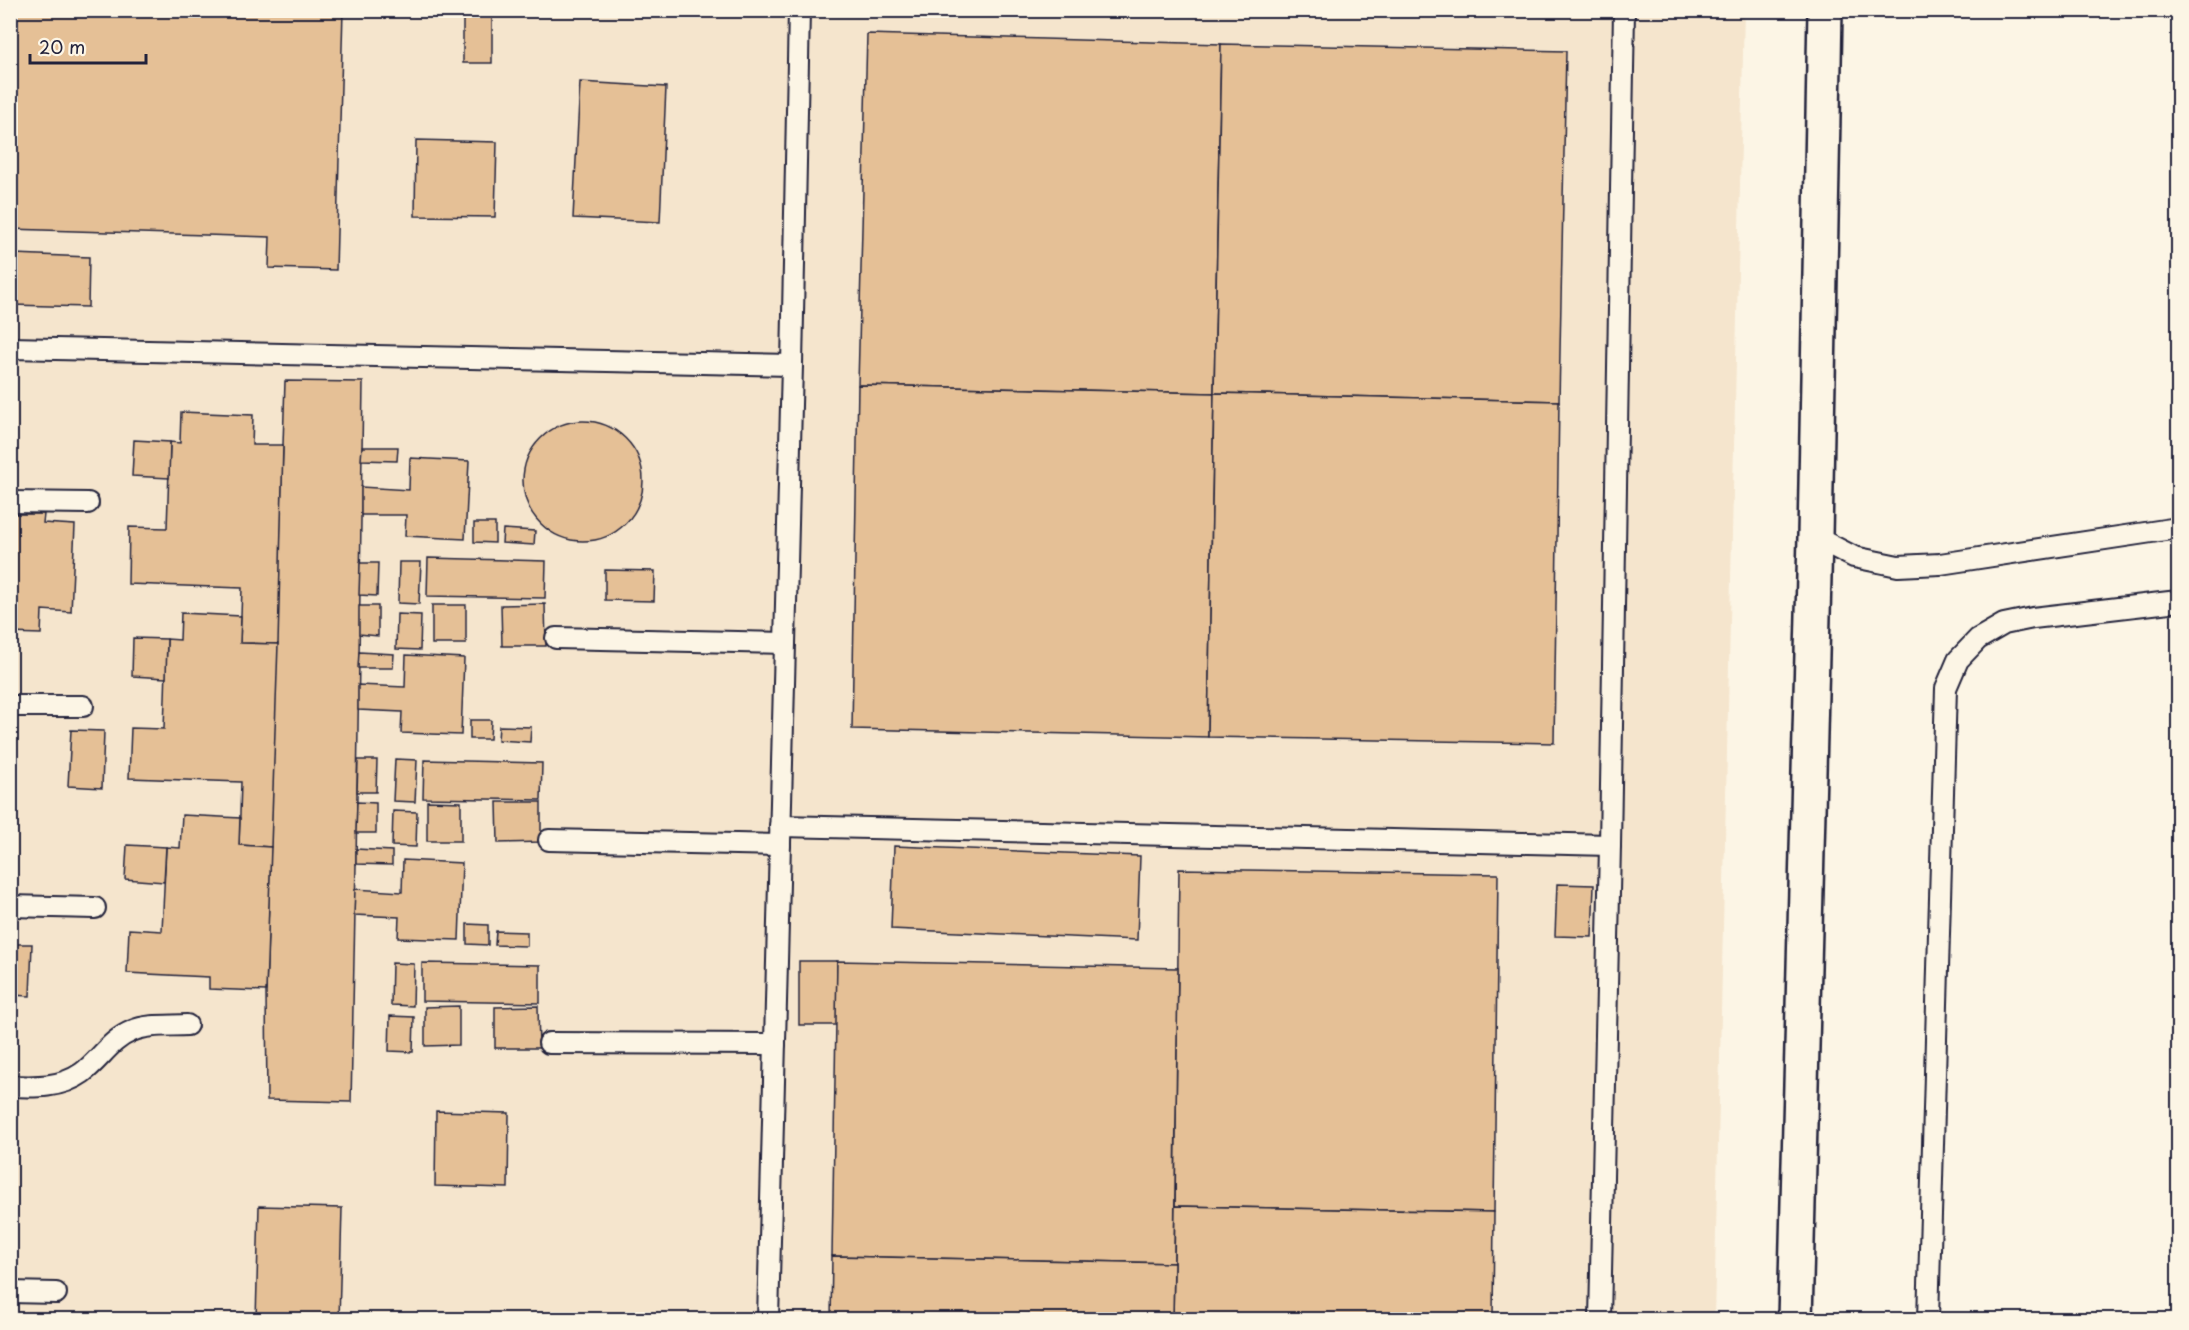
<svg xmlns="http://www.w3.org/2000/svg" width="2189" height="1330" viewBox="0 0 2189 1330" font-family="'Playpen Sans',sans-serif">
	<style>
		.built { fill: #f5e5cd }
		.building { fill: #e5c096; stroke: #22223b; stroke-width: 1.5 }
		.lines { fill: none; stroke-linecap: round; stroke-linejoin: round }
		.service-casing { stroke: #22223b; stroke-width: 24 }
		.minor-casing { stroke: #22223b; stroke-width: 38 }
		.service { stroke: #fcf5e5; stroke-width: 20 }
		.minor { stroke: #fcf5e5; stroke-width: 33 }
	</style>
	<rect width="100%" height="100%" fill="#fcf5e5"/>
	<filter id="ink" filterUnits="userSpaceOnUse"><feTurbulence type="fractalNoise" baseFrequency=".0167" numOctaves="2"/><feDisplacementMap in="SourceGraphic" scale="12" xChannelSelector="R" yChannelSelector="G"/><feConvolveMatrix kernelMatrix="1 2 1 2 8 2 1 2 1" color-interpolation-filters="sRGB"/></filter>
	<g filter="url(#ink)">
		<polygon class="built" points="10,11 1744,11 1714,1319 11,1319"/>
		<g class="building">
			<polygon points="10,10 343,10 336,270 269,268 270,237 10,229"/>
			<rect x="463" y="10" width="29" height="53"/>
			<polygon points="867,34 1221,44 1214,393 858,385"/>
			<polygon points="1221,44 1566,51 1559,401 1214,393"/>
			<polygon points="580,82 666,87 660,222 573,218"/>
			<polygon points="416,140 497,142 495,217 415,216"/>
			<polygon points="14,254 89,257 88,307 12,305"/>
			<polygon points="285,381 363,382 356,864 351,1102 267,1100 266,991"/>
			<polygon points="858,385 1214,393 1208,737 852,729"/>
			<polygon points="1214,393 1559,401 1554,743 1208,737"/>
			<polygon points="181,412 253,415 252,445 283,445 278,644 240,643 242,588 128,584 129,527 167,528 170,442 180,443"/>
			<circle cx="583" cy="481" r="60"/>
			<polygon points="134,440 170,442 169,478 132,476"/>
			<polygon points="362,447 398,447 397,461 361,460"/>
			<polygon points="410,458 469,461 465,539 405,536 406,515 361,515 361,487 409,490"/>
			<polygon points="10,514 44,514 43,523 75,525 71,612 42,610 41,634 10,633"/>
			<polygon points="474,523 495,523 495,543 474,542"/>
			<polygon points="503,529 535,531 534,545 502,543"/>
			<polygon points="428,558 546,561 545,598 427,596"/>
			<polygon points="399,562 421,562 419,604 398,603"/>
			<polygon points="360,563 378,563 377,596 359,595"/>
			<polygon points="605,570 655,571 654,601 605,600"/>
			<polygon points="545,604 546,646 502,646 501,605"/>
			<rect x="432" y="605" width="34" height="39"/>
			<polygon points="359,606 378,606 378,636 359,634"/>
			<polygon points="181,613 241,616 240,643 278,644 271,847 239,845 241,782 129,778 131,728 164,729 167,639 180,640"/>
			<polygon points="397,614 421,615 420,650 396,649"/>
			<polygon points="133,638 167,639 166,678 132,676"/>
			<polygon points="359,652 394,654 393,668 358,668"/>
			<polygon points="406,655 464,658 461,735 401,733 402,712 358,710 358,685 405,687"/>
			<rect x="10" y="720" width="2" height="150"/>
			<polygon points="470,720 491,720 490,739 470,739"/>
			<polygon points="499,726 531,727 530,742 498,740"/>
			<polygon points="71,730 104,731 102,788 68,786"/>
			<polygon points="395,759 417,760 415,802 393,801"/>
			<polygon points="358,760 377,760 376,792 357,792"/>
			<polygon points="424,760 542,763 541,800 423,798"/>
			<polygon points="427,801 461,802 461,841 427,841"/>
			<polygon points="357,802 376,803 376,833 356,833"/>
			<polygon points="497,802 541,802 541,842 498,843"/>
			<polygon points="393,811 417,812 416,847 392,846"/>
			<polygon points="182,815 240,818 239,845 271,847 266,991 209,989 209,977 127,973 129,929 162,931 166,847 180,848"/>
			<polygon points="127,845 166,847 164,882 125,879"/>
			<polygon points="894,846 1140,856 1137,940 891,929"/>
			<polygon points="356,849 392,851 392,865 356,864"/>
			<polygon points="403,860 462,863 459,940 398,938 399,917 354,915 355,889 402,892"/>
			<polygon points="1179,869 1498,874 1494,1212 1175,1206"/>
			<polygon points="1557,884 1594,885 1592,937 1555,936"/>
			<polygon points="467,924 488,925 488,945 467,944"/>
			<polygon points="496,931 527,932 527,946 495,945"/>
			<polygon points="10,944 32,944 30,996 10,995"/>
			<rect x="799" y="961" width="38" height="64"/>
			<polygon points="837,961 1178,968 1174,1263 832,1256"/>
			<polygon points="392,963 414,964 413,1006 391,1005"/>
			<polygon points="422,963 540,965 540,1003 422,1001"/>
			<polygon points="459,1006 459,1045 425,1046 425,1007"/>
			<polygon points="538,1006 539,1048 495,1048 495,1007"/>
			<polygon points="390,1016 414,1017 413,1052 389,1051"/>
			<polygon points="436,1111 509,1113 508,1188 435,1186"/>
			<polygon points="259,1206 342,1208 339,1320 256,1320"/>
			<polygon points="1175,1206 1494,1212 1493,1320 1173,1320"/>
			<polygon points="832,1256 1174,1263 1173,1320 831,1320"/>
		</g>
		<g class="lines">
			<g class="service-casing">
				<g id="service">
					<polyline points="10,348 792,365"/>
					<polyline points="10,502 88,503"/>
					<polyline points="1815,537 1854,557 1898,566 1940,564 2178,528"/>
					<polyline points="556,638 785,643"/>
					<polyline points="10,706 83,706"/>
					<polyline points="780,826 1610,845"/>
					<polyline points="549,840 780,845"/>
					<polyline points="10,906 95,908"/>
					<polyline points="549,1043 775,1044"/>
					<path d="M10,1086C35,1087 61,1088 82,1073C100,1060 110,1040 132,1031C148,1024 169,1026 187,1025"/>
					<polyline points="10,1292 56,1293"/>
					<polyline points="768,1320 792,365 799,10"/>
					<polyline points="1600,1320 1610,845 1624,10"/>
					<polyline points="1928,1320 1946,688 1958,660 1978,639 2004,624 2033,618 2178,601"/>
				</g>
			</g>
			<g class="minor-casing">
				<polyline id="minor" points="1795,1320 1815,537 1825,10"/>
			</g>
			<use href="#service" class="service"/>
			<use href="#minor" class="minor"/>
		</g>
	</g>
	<rect width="2189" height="1330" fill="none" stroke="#fcf5e5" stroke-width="36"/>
	<rect x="18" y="18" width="2153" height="1294" fill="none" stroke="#22223b" stroke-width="2" filter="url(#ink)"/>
	<path d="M30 54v9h116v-9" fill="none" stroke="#22223b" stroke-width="3"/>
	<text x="39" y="54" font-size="18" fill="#22223b" stroke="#fcf5e5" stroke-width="4.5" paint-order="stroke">20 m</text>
</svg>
